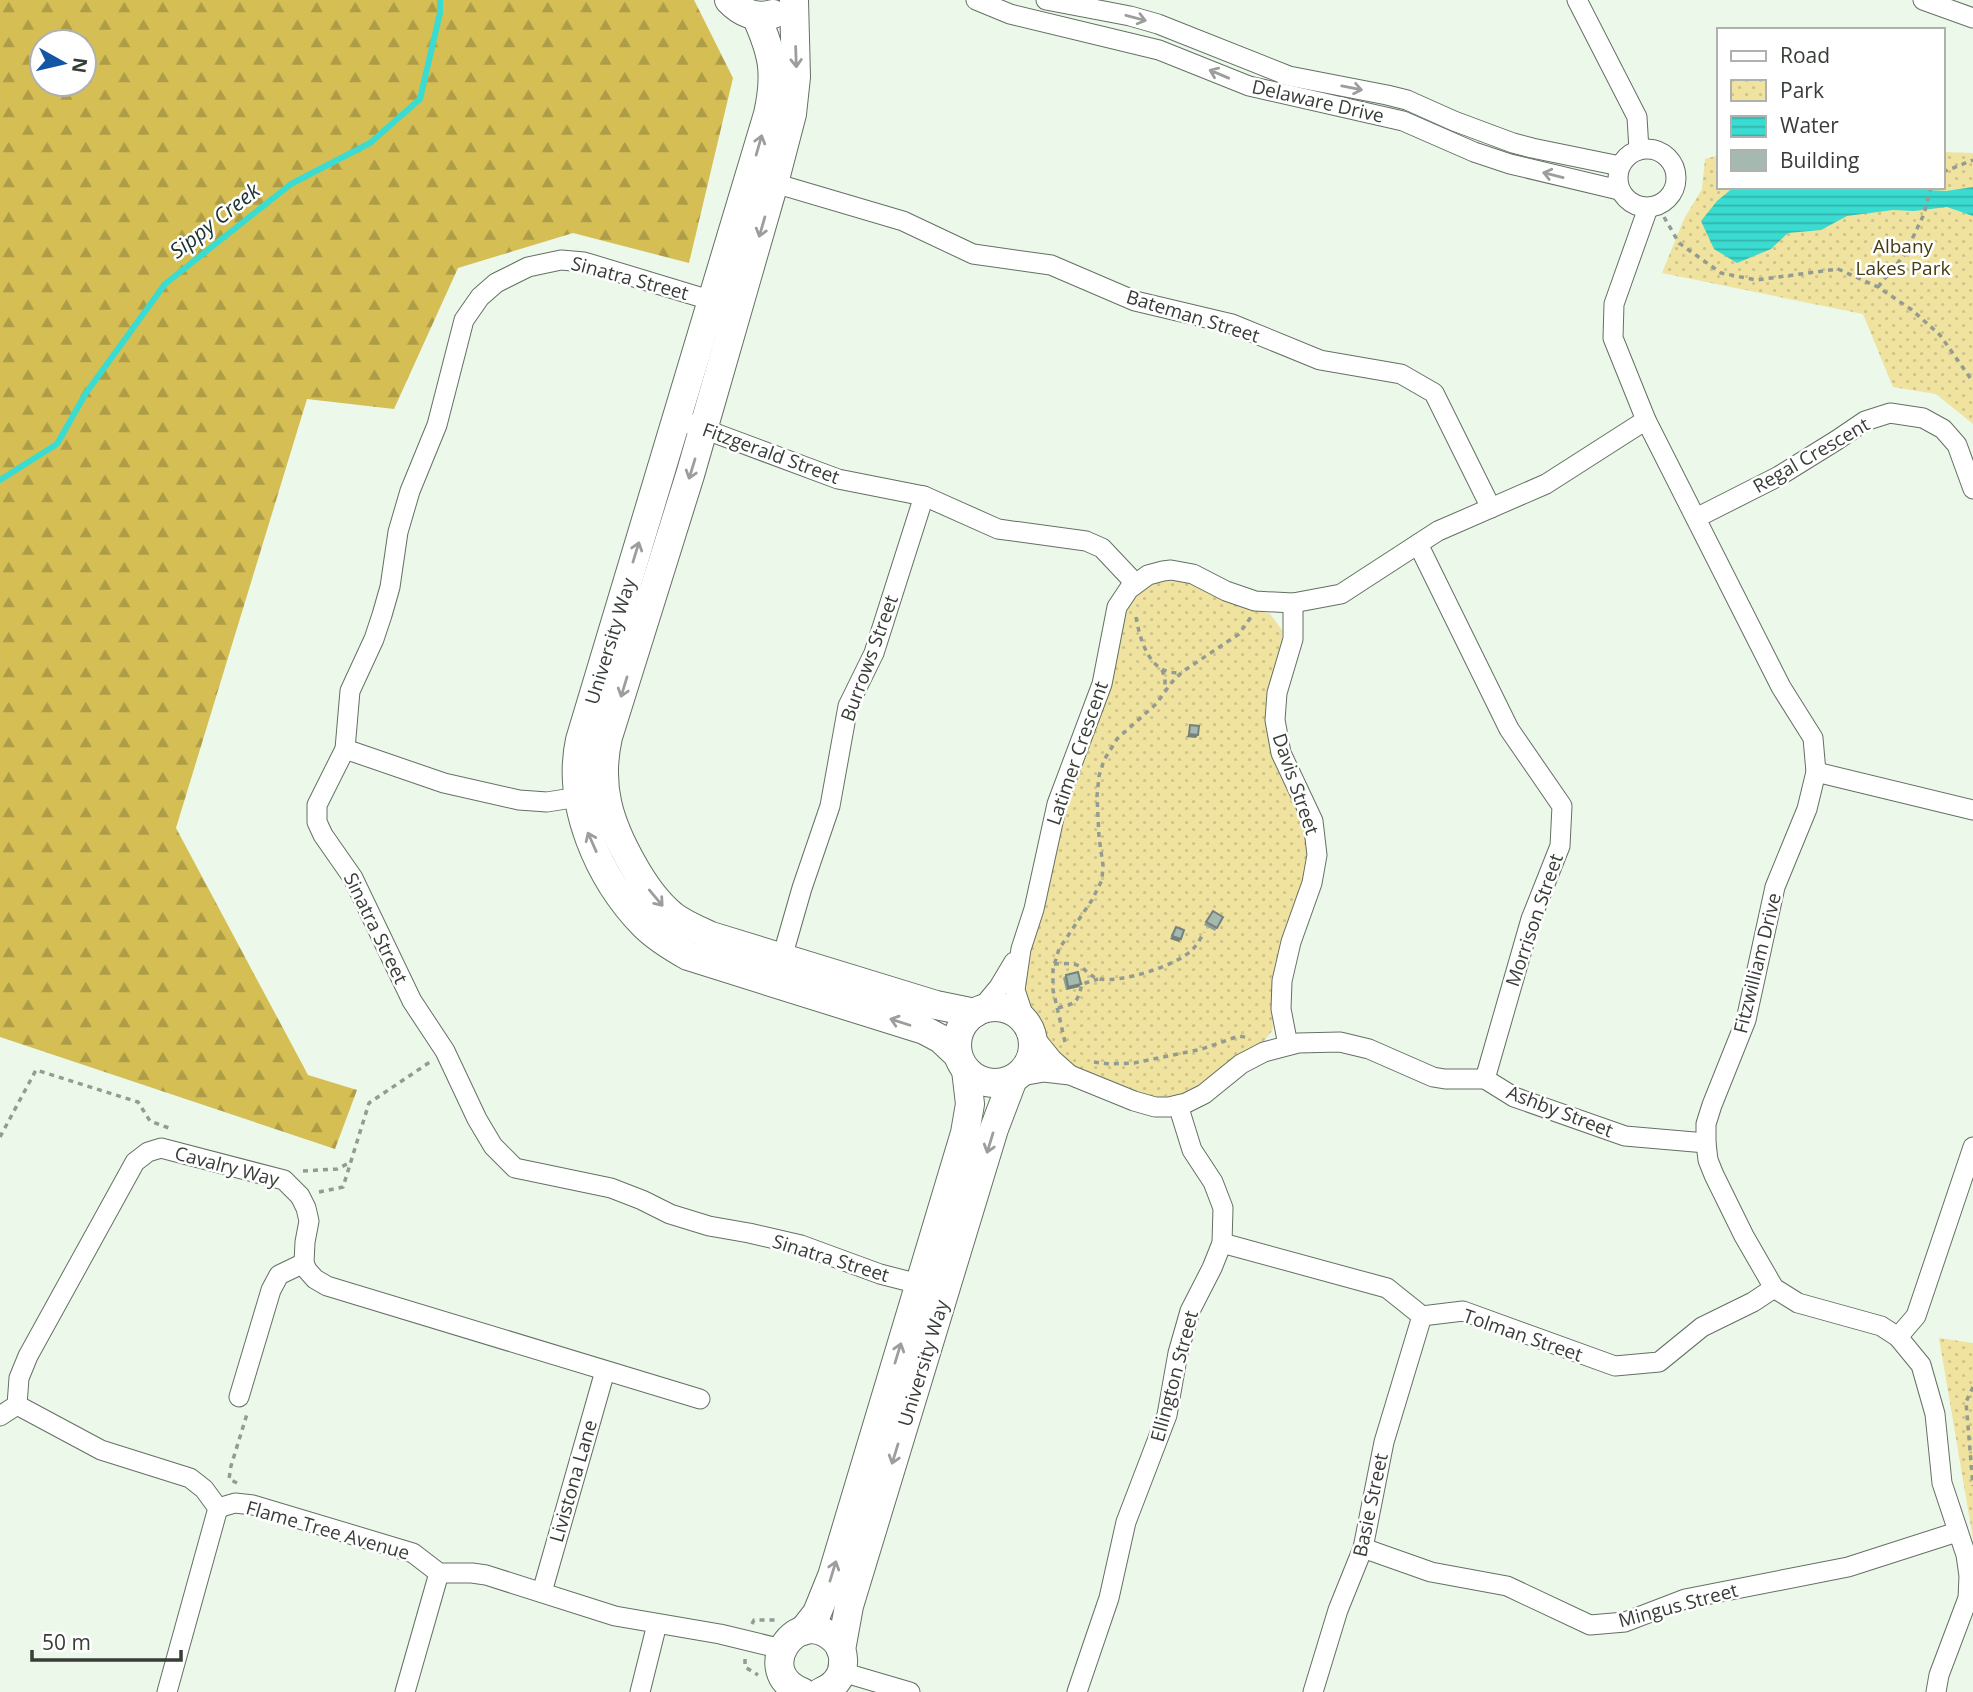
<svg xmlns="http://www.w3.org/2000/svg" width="1973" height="1692" viewBox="0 0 1973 1692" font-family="'Open Sans',sans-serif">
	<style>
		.forest { fill: url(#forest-firs); fill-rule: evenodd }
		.park { fill: url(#park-dots) }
		.water { fill: url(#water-rules) }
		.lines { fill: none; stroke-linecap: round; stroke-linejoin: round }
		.stream { stroke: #3adbd1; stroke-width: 6 }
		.street-casing { stroke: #647063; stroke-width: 21 }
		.secondary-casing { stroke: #647063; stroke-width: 30 }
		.path { stroke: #939c93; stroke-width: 3.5; stroke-dasharray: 5 5; stroke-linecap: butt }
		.street { stroke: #fff; stroke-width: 19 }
		.secondary { stroke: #fff; stroke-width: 28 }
		.wall { fill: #8f9f97 }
		.shaded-wall { fill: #74827b }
		.building { fill: #a6b9b0; stroke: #74827b; stroke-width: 2 }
		.oneway { stroke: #9c9e9c }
		.labels { text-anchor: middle; stroke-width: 5; stroke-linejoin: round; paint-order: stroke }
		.street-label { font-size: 19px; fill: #383d38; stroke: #fff }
		.park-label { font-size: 19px; fill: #453c0f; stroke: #fff }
		.water-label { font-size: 21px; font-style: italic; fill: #1a3331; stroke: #fff }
	</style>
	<defs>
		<pattern id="forest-firs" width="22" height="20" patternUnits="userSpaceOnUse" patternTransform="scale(1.75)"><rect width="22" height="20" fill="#d5bf54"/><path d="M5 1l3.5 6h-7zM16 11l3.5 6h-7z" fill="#ae9c47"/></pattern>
		<pattern id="park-dots" width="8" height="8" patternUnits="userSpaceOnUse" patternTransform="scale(1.75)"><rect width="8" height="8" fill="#f0e29f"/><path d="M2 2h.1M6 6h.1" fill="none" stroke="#cfc38a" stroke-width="1.8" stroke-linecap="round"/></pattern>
		<pattern id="water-rules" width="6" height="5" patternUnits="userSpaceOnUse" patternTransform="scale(1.75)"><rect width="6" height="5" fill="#3adbd1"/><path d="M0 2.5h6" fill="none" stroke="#32b3ab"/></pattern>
	</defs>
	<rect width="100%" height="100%" fill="#ebf8ea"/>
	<path class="forest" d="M0,0H694L733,78L689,263L573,233L458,268L394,409L307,399L176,828L308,1075L357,1090L335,1149L0,1037ZM42,42H84V84H42Z"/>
	<g class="park">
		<polygon points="1943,152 1973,153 1973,424 1936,394 1893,387 1863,314 1662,273 1684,219 1702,189 1705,159 1719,155 1719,187 1943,187"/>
		<polygon points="1162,580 1186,581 1229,602 1270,614 1282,630 1282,643 1279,652 1272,755 1280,776 1301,815 1308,850 1307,865 1271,1011 1273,1025 1272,1031 1263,1042 1245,1053 1202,1084 1180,1096 1157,1097 1144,1095 1077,1069 1064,1061 1047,1041 1040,1023 1027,1006 1021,986 1059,829 1072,785 1100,717 1113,677 1124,613 1133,599 1142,590 1154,583"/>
		<polygon points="1939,1338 1973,1343 1973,1539"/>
	</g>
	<polygon class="water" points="1734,187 1871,187 1946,191 1973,187 1973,216 1947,207 1914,211 1893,210 1847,216 1821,230 1788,233 1771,249 1737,263 1714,249 1701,221 1717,201"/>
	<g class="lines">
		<polyline class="stream" points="0,480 57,444 86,393 165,284 291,184 370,143 420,99 440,13 440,0"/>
		<g class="street-casing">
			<g id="street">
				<polyline points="976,0 1010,14 1159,50 1249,86 1403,121 1474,152 1510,164 1619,190"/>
				<polyline points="1046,0 1130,16 1158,24 1289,76 1387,95 1407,100 1454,121 1513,143 1532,148 1620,166"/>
				<polyline points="1577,0 1637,117 1639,150"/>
				<polyline points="1923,0 1973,18"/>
				<circle cx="1647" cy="178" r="29"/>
				<polyline points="764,180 903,221 973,254 1051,265 1135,301 1232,324 1320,360 1401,374 1434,393 1491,508"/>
				<polyline points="1648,208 1614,304 1613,338 1646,420 1781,687 1813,738 1816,772 1807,809 1775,887 1746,1020 1712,1105 1706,1124 1706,1143 1708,1160 1714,1175 1744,1236 1774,1288 1798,1303 1881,1326 1898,1337 1921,1365 1935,1414 1942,1483 1966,1555 1969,1576 1968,1598 1939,1675 1936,1692"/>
				<polyline points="723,304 584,262 561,260 528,267 496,283 480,297 464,320 437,425 410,491 398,532 390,587 382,615 374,639 350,691 345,749 317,805 317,822 323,835 353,878 412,1001 445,1051 477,1119 493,1146 515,1168 611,1188 642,1200 670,1214 709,1226 749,1233 801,1245 880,1274 919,1284"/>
				<polyline points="677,419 838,479 924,496 998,529 1086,541 1102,548 1135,583"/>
				<polyline points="1696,518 1779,476 1837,440 1865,421 1890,413 1923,418 1943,429 1957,445 1973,489"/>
				<polyline points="1418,544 1509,729 1562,806 1560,846 1531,919 1485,1079"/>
				<polyline points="345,749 444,783 519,800 547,802 591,795"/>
				<polyline points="1816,772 1973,810"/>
				<polyline points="779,968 802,888 830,806 848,706 874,653 924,496"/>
				<polyline points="979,1011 999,987 1014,962"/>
				<polyline points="1026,1023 1015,990 1021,949 1034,909 1057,804 1102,684 1117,607 1129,589 1148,575 1163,571 1171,570 1193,574 1226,591 1255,601 1293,603 1341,594 1438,531 1546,484 1646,420"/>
				<polyline points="1031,1033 1052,1059 1070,1075"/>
				<polyline points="1288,1045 1281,1009 1282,981 1291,942 1312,883 1317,855 1313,821 1281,753 1275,720 1277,693 1293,639 1293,603"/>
				<polyline points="1016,1077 1044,1072 1070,1075 1134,1101 1155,1107 1169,1107 1186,1103 1204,1094 1241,1064 1264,1052 1298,1043 1340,1042 1369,1049 1433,1077 1445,1079 1485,1079 1514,1097 1625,1136 1706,1143"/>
				<polyline points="1222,1243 1387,1288 1422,1316 1463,1311 1615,1366 1659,1362 1702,1327 1753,1302 1774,1288"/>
				<polyline points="1898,1337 1916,1316 1973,1147"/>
				<polyline points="239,1397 271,1290 279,1275 304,1263"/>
				<polyline points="17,1405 101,1450 190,1478 204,1489 218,1508"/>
				<polyline points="0,1416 17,1405 19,1378 28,1356 135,1162 148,1152 161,1148 284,1180 300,1196 306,1208 309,1221 305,1242 304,1263 307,1270 315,1279 327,1286 700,1399"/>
				<polyline points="218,1508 235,1503 253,1505 413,1553 439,1573 472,1573 486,1575 615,1616 720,1634 782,1649"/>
				<polyline points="1363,1548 1431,1572 1507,1586 1590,1625 1625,1622 1685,1599 1848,1567 1957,1532"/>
				<polyline points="542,1592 605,1371"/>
				<polyline points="842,1672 910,1692"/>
				<polyline points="167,1692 218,1508"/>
				<polyline points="405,1692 439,1573"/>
				<polyline points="640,1692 657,1624"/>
				<polyline points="1077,1692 1109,1598 1126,1522 1167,1415 1178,1353 1190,1311 1212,1268 1222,1243 1223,1208 1213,1182 1192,1150 1178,1105"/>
				<polyline points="1313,1692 1338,1610 1363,1548 1384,1442 1422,1316"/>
			</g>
		</g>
		<g class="secondary-casing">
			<g id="secondary">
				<path d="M729,0C741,13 756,19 773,14"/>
				<path d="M794,0L796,77L792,114L774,183L690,475L608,737C597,786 609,823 633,865C643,883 657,903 673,916C685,925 698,930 711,936L936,1005L975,1013"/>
				<path d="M756,16C773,54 777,73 768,114L580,740C566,804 599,879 644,925C657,938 672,947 688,956L924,1030L941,1039L958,1055"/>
				<circle cx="995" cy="1045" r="38"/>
				<polyline points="803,1631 817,1613 832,1576 965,1133 970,1104 966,1070"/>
				<polyline points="841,1650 849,1606 994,1129 1013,1079"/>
				<path d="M802,1692C751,1672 797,1604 834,1639C840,1645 844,1654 843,1663C843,1678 833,1687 821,1692"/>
			</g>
		</g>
		<g class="path">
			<polyline points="1943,172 1973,160"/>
			<polyline points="1664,217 1679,243 1721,273 1756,280 1838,269 1878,287 1912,310 1940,335 1973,382"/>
			<polyline points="1878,287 1905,254 1924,214 1931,187"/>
			<path d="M1136,617C1140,641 1151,678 1182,672"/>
			<polyline points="1162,670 1165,678 1165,690"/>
			<path d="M1054,964C1063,964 1073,962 1081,967C1087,971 1091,977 1099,979C1121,983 1176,966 1192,950C1197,945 1201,938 1204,932"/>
			<path d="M1058,1008C1077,1003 1077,1003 1082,984L1098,979"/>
			<polyline points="1065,1042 1053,990 1053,969 1059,949 1092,900 1102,880 1103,865 1099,837 1097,796 1099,776 1104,760 1117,739 1156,704 1172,682 1182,672 1239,634 1251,617"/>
			<polyline points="1094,1062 1109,1064 1134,1063 1202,1049 1239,1036 1250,1038"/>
			<polyline points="0,1137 36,1070 138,1102 150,1121 169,1128"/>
			<polyline points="303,1171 337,1169 351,1162"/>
			<polyline points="319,1192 343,1187 369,1103 430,1062"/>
			<polyline points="1973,1387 1966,1402 1973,1486"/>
			<polyline points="237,1483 229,1479 231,1466 247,1414"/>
			<polyline points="752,1624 754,1620 777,1620"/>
			<polyline points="745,1659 745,1667 758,1675"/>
		</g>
		<use href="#street" class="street"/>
		<use href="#secondary" class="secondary"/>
	</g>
	<g class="wall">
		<polygon points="1213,911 1223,917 1215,931 1204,925"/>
		<polygon points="1066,975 1079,987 1066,990 1063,978"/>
	</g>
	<g class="shaded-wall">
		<polygon points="1189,734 1198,735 1196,738 1186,737"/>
		<polygon points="1172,936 1181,939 1179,942 1170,939"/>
		<polygon points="1081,984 1079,987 1066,990 1068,987"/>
	</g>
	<g class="building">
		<polygon points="1190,725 1199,726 1198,735 1189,734"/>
		<polygon points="1213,911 1223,917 1217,928 1206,922"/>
		<polygon points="1176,927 1184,930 1181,939 1172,936"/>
		<polygon points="1078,972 1081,984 1068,987 1066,975"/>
	</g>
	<defs><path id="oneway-shaft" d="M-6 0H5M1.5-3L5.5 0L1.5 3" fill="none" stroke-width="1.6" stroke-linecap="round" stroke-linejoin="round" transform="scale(1.75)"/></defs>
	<g class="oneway">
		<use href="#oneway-shaft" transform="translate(1136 18) rotate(15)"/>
		<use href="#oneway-shaft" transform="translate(796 57) rotate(88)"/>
		<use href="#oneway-shaft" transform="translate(1219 74) rotate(-157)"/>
		<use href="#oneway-shaft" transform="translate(1352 88) rotate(11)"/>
		<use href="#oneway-shaft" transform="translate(759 145) rotate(-74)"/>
		<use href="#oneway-shaft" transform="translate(1553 175) rotate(-166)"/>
		<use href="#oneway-shaft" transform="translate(762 227) rotate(106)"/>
		<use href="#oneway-shaft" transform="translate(692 469) rotate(107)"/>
		<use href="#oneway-shaft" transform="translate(636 552) rotate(-73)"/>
		<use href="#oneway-shaft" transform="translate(624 687) rotate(107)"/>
		<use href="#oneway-shaft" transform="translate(592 842) rotate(-114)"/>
		<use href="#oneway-shaft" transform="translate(656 898) rotate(50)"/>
		<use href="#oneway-shaft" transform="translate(900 1022) rotate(-162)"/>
		<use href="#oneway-shaft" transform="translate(990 1143) rotate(107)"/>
		<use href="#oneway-shaft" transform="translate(898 1353) rotate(-73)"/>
		<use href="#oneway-shaft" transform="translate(895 1454) rotate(107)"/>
		<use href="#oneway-shaft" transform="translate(833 1571) rotate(-73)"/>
	</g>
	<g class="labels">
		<g class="street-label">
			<text transform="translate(1318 101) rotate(13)" y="7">Delaware Drive</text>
			<text transform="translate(630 278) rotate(15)" y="7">Sinatra Street</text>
			<text transform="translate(1193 316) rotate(17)" y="7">Bateman Street</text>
			<text transform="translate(771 453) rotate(20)" y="7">Fitzgerald Street</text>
			<text transform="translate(1811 455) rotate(-30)" y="7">Regal Crescent</text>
			<text transform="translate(610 641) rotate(-73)" y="7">University Way</text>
			<text transform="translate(869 658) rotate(-70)" y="7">Burrows Street</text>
			<text transform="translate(1077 753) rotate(-71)" y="7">Latimer Crescent</text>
			<text transform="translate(1296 784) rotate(71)" y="7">Davis Street</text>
			<text transform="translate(1534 920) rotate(-71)" y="7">Morrison Street</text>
			<text transform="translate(376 928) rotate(64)" y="7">Sinatra Street</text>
			<text transform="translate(1757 963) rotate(-76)" y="7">Fitzwilliam Drive</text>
			<text transform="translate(1560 1111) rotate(21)" y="7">Ashby Street</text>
			<text transform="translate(227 1166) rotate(15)" y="7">Cavalry Way</text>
			<text transform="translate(831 1258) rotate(17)" y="7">Sinatra Street</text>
			<text transform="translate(1523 1335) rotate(19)" y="7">Tolman Street</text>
			<text transform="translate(923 1363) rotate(-73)" y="7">University Way</text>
			<text transform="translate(1174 1376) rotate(-75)" y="7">Ellington Street</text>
			<text transform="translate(573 1481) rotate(-74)" y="7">Livistona Lane</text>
			<text transform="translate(1370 1505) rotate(-78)" y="7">Basie Street</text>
			<text transform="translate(328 1530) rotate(16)" y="7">Flame Tree Avenue</text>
			<text transform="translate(1678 1605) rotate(-15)" y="7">Mingus Street</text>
		</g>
		<g class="park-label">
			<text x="1903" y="253">Albany<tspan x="1903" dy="22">Lakes Park</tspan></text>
		</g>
		<g class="water-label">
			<text transform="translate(215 221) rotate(-38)" y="7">Sippy Creek</text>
		</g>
	</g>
	<rect x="1717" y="28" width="228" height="161" fill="#ffffff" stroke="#afb1af" stroke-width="2"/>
	<rect x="1731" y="51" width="35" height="10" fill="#ffffff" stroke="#afb1af" stroke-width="2"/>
	<text x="1780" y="63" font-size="21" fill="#383d38">Road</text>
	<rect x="1731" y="80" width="35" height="21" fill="url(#park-dots)" stroke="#afb1af" stroke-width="2"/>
	<text x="1780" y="98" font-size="21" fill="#383d38">Park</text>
	<rect x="1731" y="116" width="35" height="21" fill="url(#water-rules)" stroke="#afb1af" stroke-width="2"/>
	<text x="1780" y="133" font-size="21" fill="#383d38">Water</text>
	<rect x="1731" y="150" width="35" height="21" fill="#a6b9b0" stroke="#afb1af" stroke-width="2"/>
	<text x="1780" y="168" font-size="21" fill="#383d38">Building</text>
	<g transform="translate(63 63) rotate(98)"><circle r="33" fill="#ffffff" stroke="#afb1af" stroke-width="2"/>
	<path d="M0-5L12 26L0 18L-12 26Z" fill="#1356a6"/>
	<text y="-10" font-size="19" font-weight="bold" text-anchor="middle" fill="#383d38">N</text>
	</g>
	<path d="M32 1650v10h149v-10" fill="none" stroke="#383d38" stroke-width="3.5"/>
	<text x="42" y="1650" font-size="21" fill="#383d38" stroke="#ffffff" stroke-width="5" paint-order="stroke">50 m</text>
</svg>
